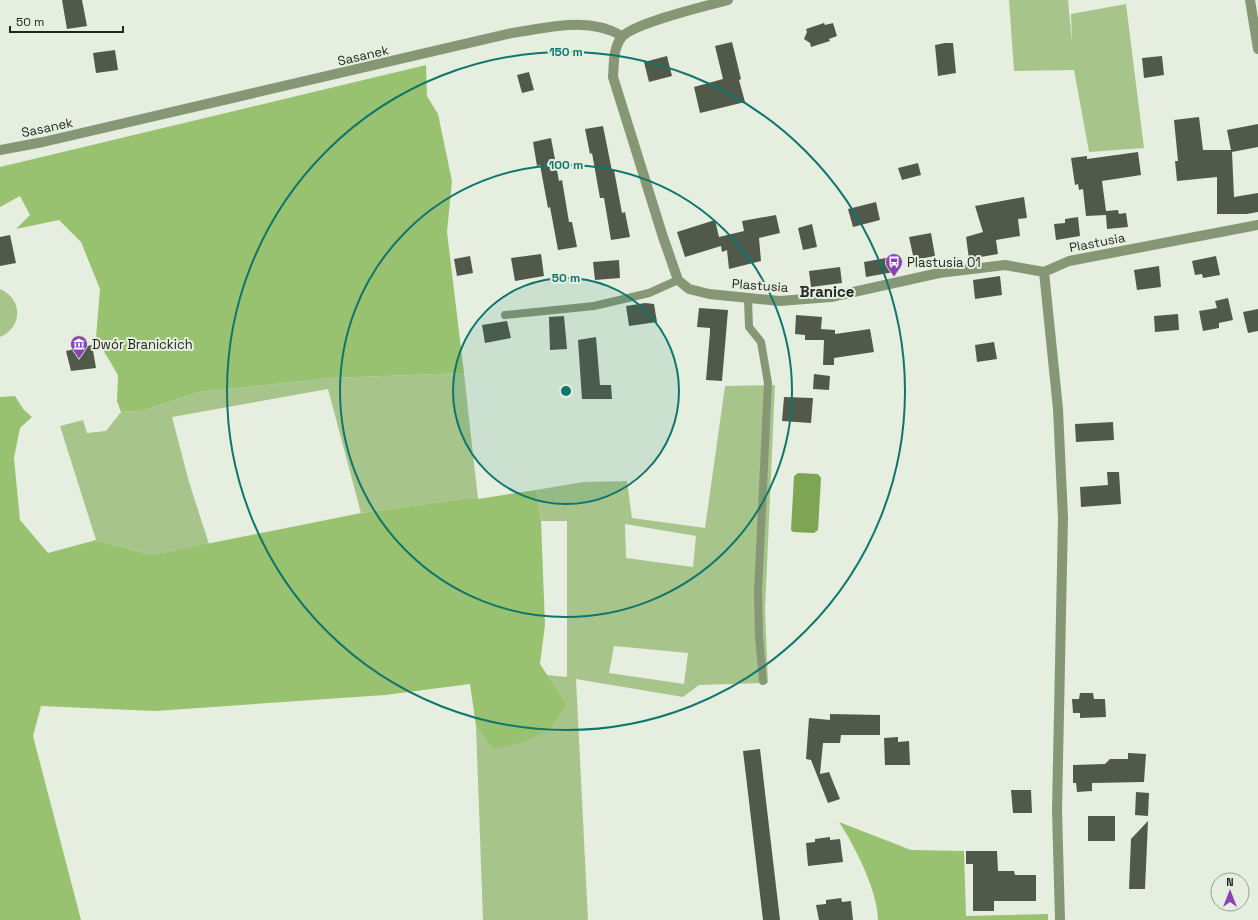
<svg xmlns="http://www.w3.org/2000/svg" width="1258" height="920" viewBox="0 0 1258 920" font-family="'Space Grotesk',sans-serif">
	<style>
		.green { fill: #a7c58a; fill-rule: evenodd }
		.forest { fill: #99c270 }
		.water { fill: #7ea554 }
		.building { fill: #51594b }
		.lines { fill: none; stroke-linecap: round; stroke-linejoin: round }
		.service { stroke: #859775; stroke-width: 8 }
		.minor { stroke: #859775; stroke-width: 10 }
		.tertiary { stroke: #859775; stroke-width: 10 }
		.ring { fill: none; stroke: #0f766e; stroke-width: 2 }
		.labels { text-anchor: middle; stroke-width: 4; stroke-linejoin: round; paint-order: stroke }
		.street-label { font-size: 13px; fill: #232620; stroke: #e6efdf }
		.poi-label { font-size: 13px; fill: #232620; stroke: #e6efdf; text-anchor: start }
		.quarter-label { font-size: 15px; font-weight: bold; fill: #232620; stroke: #e6efdf }
		.centre { fill: #0f766e; stroke: #e6efdf; stroke-width: 2 }
		.ring-label { font-size: 12px; text-anchor: middle; font-weight: bold; fill: #0f766e; stroke: #e6efdf; stroke-width: 4; stroke-linejoin: round; paint-order: stroke }
	</style>
	<rect width="100%" height="100%" fill="#e6efdf"/>
	<g class="green">
		<polygon points="1009,0 1068,0 1072,43 1071,14 1126,4 1144,148 1089,152 1074,70 1014,71"/>
		<path d="M0,289C23,299 23,327 0,337Z"/>
		<polygon points="464,373 478,499 462,499 361,513 328,389 172,417 189,482 209,544 151,555 96,540 60,426 83,420 87,433 106,431 121,412 142,411 199,392 332,378"/>
		<path d="M775,385L765,610L768,683L699,685L683,697L576,679L588,920H483L476,726L492,749L567,705L547,675L567,677V521H541L536,490L583,482L627,481L632,518L705,528L725,386ZM625,524L696,536L693,567L626,558ZM614,646L688,653L684,684L609,673Z"/>
	</g>
	<g class="forest">
		<polygon points="426,65 427,96 438,114 452,181 447,232 464,373 332,378 199,392 142,411 121,412 117,401 118,375 96,338 100,289 81,242 59,220 16,229 30,215 20,196 0,207 0,167"/>
		<polygon points="15,396 24,410 32,417 20,428 14,458 20,520 48,553 96,540 151,555 361,513 462,499 478,499 536,490 541,521 545,625 540,664 567,705 548,730 521,743 492,749 476,726 470,684 385,695 155,711 41,706 33,736 81,920 0,920 0,397"/>
		<path d="M839,822L911,850L964,851L966,916L1048,914V920H878C878,892 855,846 839,822Z"/>
	</g>
	<polygon class="water" points="798,473 818,474 821,478 818,530 814,533 793,532 791,530 794,476"/>
	<g class="building">
		<polygon points="62,0 82,0 87,26 67,29"/>
		<polygon points="824,23 825,25 833,23 837,36 829,39 830,41 811,47 810,43 804,39 807,32 806,29"/>
		<polygon points="732,42 741,79 739,80 745,102 700,113 694,87 723,79 715,46"/>
		<polygon points="945,43 953,43 956,73 938,76 935,45"/>
		<polygon points="115,50 118,70 96,73 93,53"/>
		<polygon points="667,56 672,76 649,82 644,62"/>
		<polygon points="1162,56 1164,75 1144,78 1142,58"/>
		<polygon points="529,72 534,90 522,93 517,75"/>
		<polygon points="1199,117 1203,150 1231,150 1227,130 1258,124 1258,147 1232,152 1234,197 1258,193 1258,212 1247,214 1217,214 1217,177 1177,181 1175,161 1178,161 1174,120"/>
		<polygon points="603,126 612,171 614,170 622,213 625,212 630,237 611,240 604,198 600,198 592,153 590,154 585,129"/>
		<polygon points="551,138 559,181 562,180 569,222 572,222 577,247 558,250 550,207 548,208 540,165 537,166 533,142"/>
		<polygon points="1138,152 1141,175 1102,181 1106,211 1118,210 1119,214 1126,213 1128,227 1107,229 1106,215 1086,216 1083,189 1079,190 1078,184 1075,185 1071,158 1087,156 1087,159"/>
		<polygon points="918,163 921,175 902,180 898,168"/>
		<polygon points="1024,197 1027,218 1018,219 1020,236 996,240 998,254 969,259 966,237 983,232 975,206"/>
		<polygon points="876,202 880,220 853,227 848,209"/>
		<polygon points="776,215 780,233 759,238 761,261 729,269 727,250 722,252 721,246 685,257 677,232 715,220 719,237 744,231 742,221"/>
		<polygon points="1078,217 1080,236 1056,240 1054,224 1065,223 1065,219"/>
		<polygon points="812,224 817,247 803,250 798,228"/>
		<polygon points="931,233 935,256 914,260 909,237"/>
		<polygon points="10,235 16,263 0,266 0,237"/>
		<polygon points="541,254 544,276 515,281 511,258"/>
		<polygon points="470,256 473,273 457,276 454,259"/>
		<polygon points="1216,256 1220,275 1203,278 1202,274 1195,275 1192,261"/>
		<polygon points="891,257 894,272 866,277 864,262"/>
		<polygon points="619,260 620,278 595,280 593,262"/>
		<polygon points="1159,266 1161,287 1137,290 1134,270"/>
		<polygon points="840,267 842,283 811,287 809,271"/>
		<polygon points="1000,276 1002,295 975,299 973,280"/>
		<polygon points="1228,298 1233,320 1219,323 1219,328 1203,331 1199,311 1217,308 1215,301"/>
		<polygon points="645,303 654,304 657,322 629,326 626,306"/>
		<polygon points="699,308 728,310 722,381 706,380 710,332 710,328 697,327"/>
		<polygon points="1258,309 1258,331 1248,333 1243,312"/>
		<polygon points="1178,314 1179,330 1155,332 1154,316"/>
		<polygon points="796,315 822,317 821,329 835,330 835,334 870,329 874,352 834,358 834,365 823,365 824,340 805,340 805,335 795,334"/>
		<polygon points="564,316 567,349 550,350 549,317"/>
		<polygon points="507,321 511,338 485,343 482,325"/>
		<polygon points="596,337 600,385 611,385 612,399 582,399 578,340"/>
		<polygon points="994,342 997,359 977,362 975,345"/>
		<polygon points="92,345 96,368 71,371 66,351"/>
		<polygon points="814,374 830,376 829,390 813,389"/>
		<polygon points="784,397 813,398 811,423 782,421"/>
		<polygon points="1113,422 1114,440 1076,442 1075,424"/>
		<polygon points="1107,472 1119,472 1121,504 1081,507 1080,487 1108,485"/>
		<polygon points="1080,693 1093,693 1094,699 1105,699 1106,717 1080,718 1080,713 1073,713 1072,699 1079,699"/>
		<polygon points="830,714 880,715 880,735 841,735 840,743 823,743 820,774 829,772 840,799 828,803 811,760 806,759 809,718 830,720"/>
		<polygon points="898,737 898,742 909,741 910,765 885,765 884,738"/>
		<polygon points="760,749 766,801 780,920 763,920 746,776 743,751"/>
		<polygon points="1128,753 1146,754 1144,782 1092,783 1092,791 1077,792 1076,783 1073,783 1073,765 1105,764 1110,759 1128,759"/>
		<polygon points="1011,790 1031,790 1032,813 1013,813"/>
		<polygon points="1136,792 1149,793 1148,816 1135,815"/>
		<rect x="1088" y="816" width="27" height="25"/>
		<polygon points="1148,821 1145,889 1129,889 1131,839"/>
		<polygon points="830,837 830,840 840,839 843,862 808,866 806,843 815,842 815,839"/>
		<polygon points="966,851 997,851 998,871 1014,871 1015,875 1036,875 1036,901 994,901 994,911 973,911 973,864 966,864"/>
		<polygon points="841,898 842,902 851,901 853,920 819,920 816,905 826,904 826,900"/>
	</g>
	<g class="lines">
		<g class="service">
			<polyline points="748,298 749,327 761,342 768,383 758,592 759,636 763,681"/>
			<polyline points="505,315 594,306 649,293 678,280"/>
		</g>
		<g class="minor">
			<polyline points="1250,0 1258,49"/>
			<path d="M0,150L43,142L512,33C548,28 588,16 622,36"/>
			<polyline points="1044,272 1069,261 1258,225"/>
		</g>
		<path class="tertiary" d="M728,0C707,6 632,23 621,38C613,49 614,64 613,77L663,237L678,280L689,289L709,294L780,301L831,297L939,273L1005,265L1044,272L1058,409L1063,518L1057,810L1060,920"/>
	</g>
	<circle cx="566" cy="391" r="113" fill="#0f766e" fill-opacity=".12"/>
	<g class="ring">
		<circle cx="566" cy="391" r="113"/>
		<circle cx="566" cy="391" r="226"/>
		<circle cx="566" cy="391" r="339"/>
	</g>
	<defs>
		<g id="bus-pin" transform="scale(0.9)"><path d="M0 17L-7.5 6A9.5 9.5 0 1 1 7.5 6Z" fill="#8a43b5" stroke="#e6efdf"/><path d="M-5-6H5V4H4V6H2V4H-2V6H-4V4H-5ZM-3.5-4V0h7V-4ZM-3.5 1.2v1.5H-2V1.2ZM2 1.2v1.5H3.5V1.2Z" fill="#fff"/></g>
		<g id="museum-pin" transform="scale(0.9)"><path d="M0 17L-7.5 6A9.5 9.5 0 1 1 7.5 6Z" fill="#8a43b5" stroke="#e6efdf"/><path d="M0-6L6-3V-2H-6V-3ZM-5-1h2V3h-2ZM-1-1h2V3h-2ZM3-1h2V3H3ZM-6 4H6V6H-6Z" fill="#fff"/></g>
	</defs>
	<g fill-rule="evenodd">
		<use href="#bus-pin" x="894" y="262"/>
		<use href="#museum-pin" x="79" y="344"/>
	</g>
	<g class="labels">
		<g class="street-label">
			<text transform="translate(363 55) rotate(-13)" y="5">Sasanek</text>
			<text transform="translate(47 127) rotate(-12)" y="5">Sasanek</text>
			<text transform="translate(1097 242) rotate(-11)" y="5">Plastusia</text>
			<text transform="translate(760 285) rotate(4)" y="5">Plastusia</text>
		</g>
		<g class="poi-label">
			<text x="907" y="267">Plastusia 01</text>
			<text x="92" y="349">Dwór Branickich</text>
		</g>
		<g class="quarter-label">
			<text x="827" y="297">Branice</text>
		</g>
	</g>
	<circle cx="566" cy="391" r="6" class="centre"/>
	<g class="ring-label">
		<text x="566" y="56">150 m</text>
		<text x="566" y="169">100 m</text>
		<text x="566" y="282">50 m</text>
	</g>
	<g transform="translate(1230 892)"><circle r="19" fill="#e6efdf" stroke="#989f93"/>
	<path d="M0-3L7 15L0 10L-7 15Z" fill="#8a43b5"/>
	<text y="-6" font-size="11" font-weight="bold" text-anchor="middle" fill="#232620">N</text>
	</g>
	<path d="M10 26v6h113v-6" fill="none" stroke="#232620" stroke-width="2"/>
	<text x="16" y="26" font-size="12" fill="#232620" stroke="#e6efdf" stroke-width="3" paint-order="stroke">50 m</text>
</svg>
